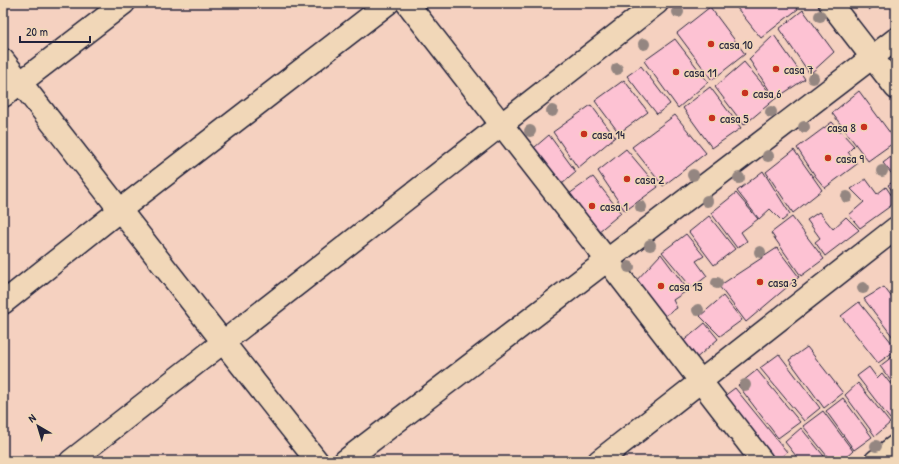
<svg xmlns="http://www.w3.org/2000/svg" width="899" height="464" viewBox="0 0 899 464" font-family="'Patrick Hand',sans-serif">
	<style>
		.building { fill: #fdc2d3; stroke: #22223b }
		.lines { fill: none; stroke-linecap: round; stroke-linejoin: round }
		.minor-casing { stroke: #22223b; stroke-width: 25 }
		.minor { stroke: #f1d7b8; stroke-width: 22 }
		.tree { fill: #948681 }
		.poi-dot { fill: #c8321e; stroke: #f1d7b8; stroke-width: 1.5 }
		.labels { text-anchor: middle; stroke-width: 3; stroke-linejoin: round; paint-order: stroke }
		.poi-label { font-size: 13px; fill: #22223b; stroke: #f1d7b8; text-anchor: start }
	</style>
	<rect width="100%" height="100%" fill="#f5d1c0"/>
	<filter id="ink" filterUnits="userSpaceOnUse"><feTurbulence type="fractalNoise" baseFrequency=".025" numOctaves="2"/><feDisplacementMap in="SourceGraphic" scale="8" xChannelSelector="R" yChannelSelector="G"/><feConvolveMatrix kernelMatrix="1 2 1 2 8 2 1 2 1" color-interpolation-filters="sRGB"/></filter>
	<g filter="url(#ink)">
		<g class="building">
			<polygon points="733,3 793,3 798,9 761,38"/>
			<polygon points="863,3 878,3 869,10"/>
			<polygon points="710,7 745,54 712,80 677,33"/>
			<polygon points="803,10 834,52 810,74 779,29"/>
			<polygon points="774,35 805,79 775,99 749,59"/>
			<polygon points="675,39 708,82 678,108 644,61"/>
			<polygon points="744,62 775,99 744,125 715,87"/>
			<polygon points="641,66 670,104 657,114 627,76"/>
			<polygon points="624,80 648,112 619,133 595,101"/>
			<polygon points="710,87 741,128 712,148 683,108"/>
			<polygon points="859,91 896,141 868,161 832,113"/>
			<polygon points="591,105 615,137 578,168 553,132"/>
			<polygon points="675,115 706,153 663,186 632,147"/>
			<polygon points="832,122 854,146 848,152 857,164 825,188 816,177 797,148"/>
			<polygon points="549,135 576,172 555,190 528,153"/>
			<polygon points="626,149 658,187 625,211 598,171"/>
			<polygon points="794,150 822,190 793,213 766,172"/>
			<polygon points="896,153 896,179 883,163"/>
			<polygon points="763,171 790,214 782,221 770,209 759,219 737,191"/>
			<polygon points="593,177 621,213 592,237 562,199"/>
			<polygon points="866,179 877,194 886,187 896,202 860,228 849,215 864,202 851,189"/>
			<polygon points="896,180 896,196 888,185"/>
			<polygon points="736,193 758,219 741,232 747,241 737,248 711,213"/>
			<polygon points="819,212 833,229 846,217 859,230 825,256 815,242 820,238 807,220"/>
			<polygon points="709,216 735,249 714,265 689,232"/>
			<polygon points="792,217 824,259 801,276 771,233"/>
			<polygon points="686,234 704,256 696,261 707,276 692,288 662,252"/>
			<polygon points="777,248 799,277 746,322 719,286"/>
			<polygon points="661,254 688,290 673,300 677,308 660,319 634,283"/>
			<polygon points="884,287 896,303 896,341 864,299"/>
			<polygon points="723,296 742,320 720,336 700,316"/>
			<polygon points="859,302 896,348 896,350 878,363 841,316"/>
			<polygon points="705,323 718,339 693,361 680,344"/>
			<polygon points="807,347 843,393 824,408 789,360"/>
			<polygon points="779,354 820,408 804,421 760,368"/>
			<polygon points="896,354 896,388 880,366"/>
			<polygon points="869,367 877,378 882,373 896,391 896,415 890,419 857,376"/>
			<polygon points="757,370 800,422 778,438 738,385"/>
			<polygon points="858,383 890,423 875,436 845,395"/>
			<polygon points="735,388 787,452 777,461 766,461 719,400"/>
			<polygon points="843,398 872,437 854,450 826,411"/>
			<polygon points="823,411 853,451 842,461 831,461 803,426"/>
			<polygon points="801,428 828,461 800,461 785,442"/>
		</g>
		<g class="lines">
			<g class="minor-casing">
				<g id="minor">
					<polyline points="407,3 607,260 762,461"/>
					<polyline points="830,3 896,88"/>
					<polyline points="3,60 223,342 317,461"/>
					<polyline points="3,96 124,3"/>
					<polyline points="3,303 120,210 388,3"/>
					<polyline points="71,461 657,3"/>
					<polyline points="345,461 896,39"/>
					<polyline points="599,461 896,228"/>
					<polyline points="876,461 896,446"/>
				</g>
			</g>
			<use href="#minor" class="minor"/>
		</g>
		<g class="tree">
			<circle cx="678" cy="12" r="6"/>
			<circle cx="820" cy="16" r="6"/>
			<circle cx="644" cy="44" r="6"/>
			<circle cx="617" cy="69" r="6"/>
			<circle cx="813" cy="78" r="6"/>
			<circle cx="552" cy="111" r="6"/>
			<circle cx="771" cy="112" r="6"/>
			<circle cx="804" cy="127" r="6"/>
			<circle cx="530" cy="131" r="6"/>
			<circle cx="768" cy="156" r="6"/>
			<circle cx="882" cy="171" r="6"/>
			<circle cx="693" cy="175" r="6"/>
			<circle cx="739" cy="178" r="6"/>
			<circle cx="847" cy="197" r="6"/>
			<circle cx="707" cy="201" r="6"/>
			<circle cx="641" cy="207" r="6"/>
			<circle cx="650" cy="245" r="6"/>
			<circle cx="760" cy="252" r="6"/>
			<circle cx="629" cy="267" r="6"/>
			<circle cx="717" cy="283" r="6"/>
			<circle cx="863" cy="288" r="6"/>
			<circle cx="698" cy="310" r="6"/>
			<circle cx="745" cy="385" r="6"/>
			<circle cx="876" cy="446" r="6"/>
		</g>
	</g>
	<g class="poi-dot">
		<circle cx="711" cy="44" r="4"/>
		<circle cx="776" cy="69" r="4"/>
		<circle cx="676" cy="72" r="4"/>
		<circle cx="745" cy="93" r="4"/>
		<circle cx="712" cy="118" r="4"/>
		<circle cx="864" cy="127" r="4"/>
		<circle cx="584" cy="134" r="4"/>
		<circle cx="828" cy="158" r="4"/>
		<circle cx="627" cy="179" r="4"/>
		<circle cx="592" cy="206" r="4"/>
		<circle cx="760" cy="282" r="4"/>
		<circle cx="661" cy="286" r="4"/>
	</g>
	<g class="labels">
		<g class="poi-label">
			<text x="719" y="49">casa 10</text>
			<text x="784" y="74">casa 7</text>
			<text x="684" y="77">casa 11</text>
			<text x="753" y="98">casa 6</text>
			<text x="720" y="123">casa 5</text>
			<text x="856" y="132" text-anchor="end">casa 8</text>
			<text x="592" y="139">casa 14</text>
			<text x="836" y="163">casa 9</text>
			<text x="635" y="184">casa 2</text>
			<text x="600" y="211">casa 1</text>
			<text x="768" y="287">casa 3</text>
			<text x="669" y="291">casa 15</text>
		</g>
	</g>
	<rect width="899" height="464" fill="none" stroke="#f1d7b8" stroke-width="16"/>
	<rect x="8" y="8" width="883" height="448" fill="none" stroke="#22223b" stroke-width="1.5" filter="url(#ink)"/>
	<g transform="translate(38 426) rotate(322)" stroke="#f1d7b8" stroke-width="3" paint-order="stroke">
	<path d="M0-3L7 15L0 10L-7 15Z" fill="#22223b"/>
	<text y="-6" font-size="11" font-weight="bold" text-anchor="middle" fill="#22223b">N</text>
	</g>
	<path d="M20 36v6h70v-6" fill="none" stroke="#22223b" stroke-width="2"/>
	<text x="26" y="36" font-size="12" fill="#22223b" stroke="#f1d7b8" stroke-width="3" paint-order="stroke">20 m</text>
</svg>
